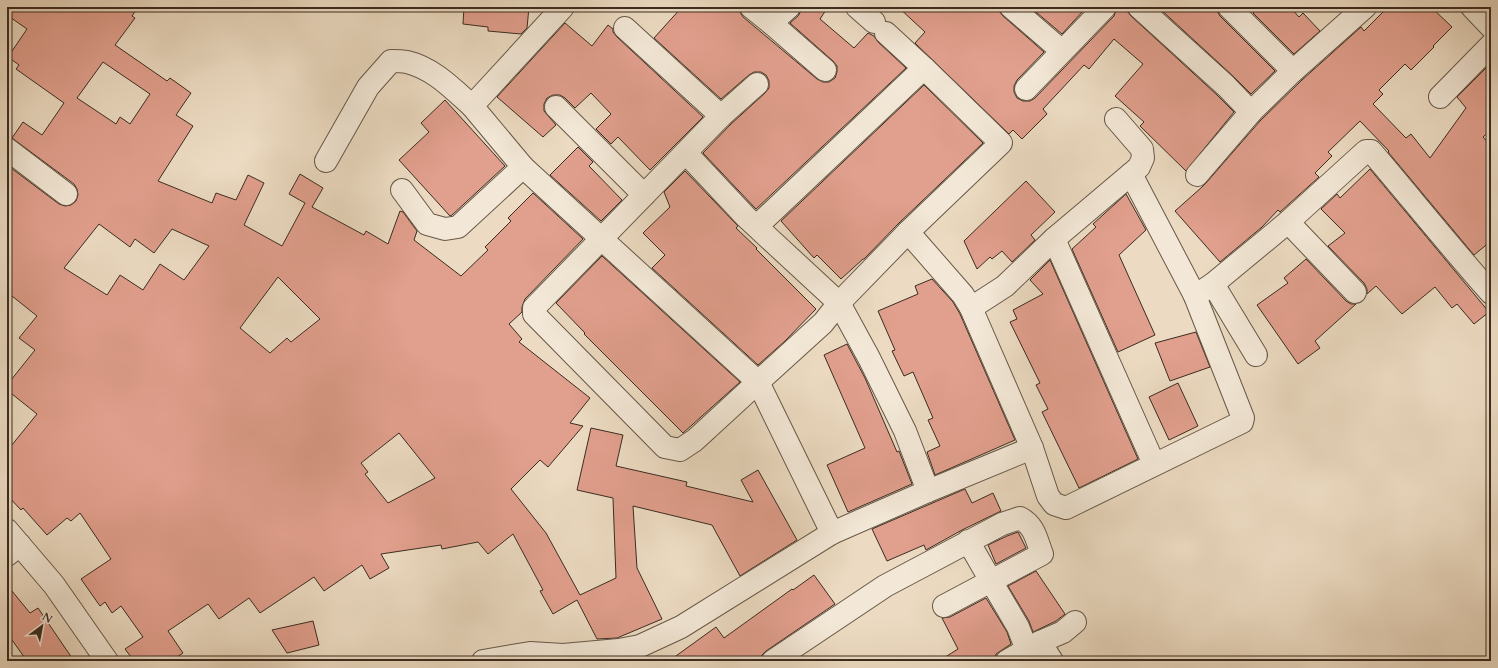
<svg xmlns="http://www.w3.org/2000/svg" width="1498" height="668" viewBox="0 0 1498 668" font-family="Cardo,serif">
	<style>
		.building { fill: #e19f8d; stroke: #3a2c20; fill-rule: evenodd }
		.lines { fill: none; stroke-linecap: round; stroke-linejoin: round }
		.minor-casing { stroke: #665848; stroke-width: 24 }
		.tertiary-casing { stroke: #665848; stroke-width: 24 }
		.minor { stroke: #f3e8d7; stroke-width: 22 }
		.tertiary { stroke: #f3e8d7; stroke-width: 22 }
	</style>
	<rect width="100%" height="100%" fill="#ecdbc2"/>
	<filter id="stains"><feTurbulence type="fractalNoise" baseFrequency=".005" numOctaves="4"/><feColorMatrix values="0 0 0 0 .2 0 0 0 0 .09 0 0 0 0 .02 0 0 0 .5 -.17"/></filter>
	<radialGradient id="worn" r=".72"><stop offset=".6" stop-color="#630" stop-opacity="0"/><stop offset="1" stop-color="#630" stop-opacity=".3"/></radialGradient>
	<g class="building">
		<path d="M7,7H138L132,16L135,18L115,45L167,81L170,78L191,93L176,115L193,126L158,181L212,203L216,193L236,200L248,175L264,183L244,225L282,246L305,203L289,194L300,174L323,188L312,207L364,235L366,231L388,244L400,211L403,212L417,231L414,240L461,276L488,250L485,247L511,221L508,218L533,193L583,239L525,299L522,307V312L509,324L522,339L519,342L590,398L570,423L583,426L548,467L540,460L511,489L546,533L580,595L616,578L613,498L577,490L591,428L623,435L616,466L687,482L686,486L753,502L741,480L758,470L797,540L740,576L712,525L633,506L637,568L662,619L617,638L597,639L577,600L553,614L540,591L543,590L513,534L488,554L478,542L442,549L441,545L381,554L389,568L370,579L362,565L324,591L314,577L260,613L249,598L219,619L208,604L168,631L183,653L171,661H134L125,649L143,637L121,606L112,613L105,602L100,606L81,579L111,559L80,513L71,521L67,518L47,535L23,508L21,510L7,495V451L37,414L7,390V385L35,350L19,338L37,316L7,292V165L59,204L65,206L71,205L76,201L78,195L77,189L74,184L12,138L23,122L42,135L64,103L16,69L19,65L8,57L27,29L7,15ZM103,62L150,94L130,124L120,117L116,124L77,98ZM99,224L130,247L135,239L154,253L172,229L209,246L184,280L160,264L143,290L120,275L107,295L64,268ZM278,277L320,319L291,342L287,338L270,353L240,328ZM399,433L435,478L388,503L365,474L368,472L361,463Z"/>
		<polygon points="464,7 529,7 527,28 521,34 488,31 488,27 463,24"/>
		<polygon points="682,7 739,7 740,12 743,17 817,79 823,82 829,82 835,78 837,72 837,66 833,61 790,23 798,16 801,11 801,7 828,7 820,19 854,48 868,33 874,36 878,42 906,68 756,209 703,153 730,125 765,93 769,88 769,81 766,75 761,72 754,72 749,75 721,99 654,38"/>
		<polygon points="898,7 999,7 999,11 1003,16 1044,52 1017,80 1014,86 1014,92 1017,98 1023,101 1030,101 1035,98 1114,16 1117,7 1127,7 1127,11 1131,16 1217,95 1234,112 1186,171 1140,126 1144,122 1115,96 1143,64 1114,39 1089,69 1084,65 1043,109 1047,114 1022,139 1013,130 1009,134 915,43 925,32"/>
		<polygon points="1030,7 1078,7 1083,11 1062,34"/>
		<polygon points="1158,7 1217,7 1217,11 1220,16 1275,71 1251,94 1234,77"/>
		<polygon points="1259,7 1290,7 1299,17 1303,13 1320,31 1294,54 1253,13"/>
		<polygon points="1388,7 1431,7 1452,27 1433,46 1434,47 1411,70 1405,64 1379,90 1383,94 1373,104 1406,138 1411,134 1430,158 1466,108 1457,97 1491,63 1491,130 1483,137 1491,146 1491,241 1474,255 1388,152 1389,151 1360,121 1328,152 1332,156 1315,173 1319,177 1280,212 1278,210 1262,227 1220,262 1175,211 1202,187 1206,183 1260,121 1302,80 1361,27 1364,31"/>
		<polygon points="565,23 592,46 608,25 613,29 613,32 617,37 703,117 650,170 618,137 611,144 596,129 611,114 591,93 575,108 565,98 560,95 553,95 547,98 544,104 544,111 556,125 543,137 497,97"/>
		<polygon points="924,85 983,143 899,223 864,259 863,259 841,279 817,255 814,258 781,221"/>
		<polygon points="445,100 505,166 452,215 450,216 399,160 429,132 421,123"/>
		<polygon points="578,147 593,162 589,166 622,200 601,221 550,175"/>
		<polygon points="1370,169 1489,312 1474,324 1457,304 1452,308 1435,287 1402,314 1376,286 1367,294 1367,289 1364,283 1328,246 1345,233 1321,209 1337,194 1340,198"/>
		<polygon points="685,171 738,226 736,228 757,248 756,249 816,309 785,341 758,365 652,268 665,255 643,233 670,207 664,192"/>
		<polygon points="1026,181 1055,212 1031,235 1035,240 1012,262 1002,251 992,259 990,257 977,269 964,241"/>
		<polygon points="1126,194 1146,230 1119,255 1155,335 1118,352 1072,249 1096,227 1093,224"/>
		<polygon points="602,256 740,382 683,433 584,334 585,333 556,303"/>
		<polygon points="1306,259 1346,301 1351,304 1356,304 1315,341 1320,348 1298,364 1257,305 1288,283 1284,278"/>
		<polygon points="1050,260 1138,459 1079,488 1042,412 1048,409 1036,385 1040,383 1010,322 1017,319 1013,310 1043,294 1030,280"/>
		<polygon points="932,279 953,302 960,314 1015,440 935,475 927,452 940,446 928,420 933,418 913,372 904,376 892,351 895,350 878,311 918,294 915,286"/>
		<polygon points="1196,332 1210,367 1170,381 1155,343"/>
		<polygon points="847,344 865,378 897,452 899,451 912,484 848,512 827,465 865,448 824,355"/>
		<polygon points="1178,383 1198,426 1169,440 1149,397"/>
		<polygon points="965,489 972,503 993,493 1001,511 962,530 926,550 924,545 887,561 872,529"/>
		<polygon points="1018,532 1026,548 996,564 988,545 1007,536"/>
		<polygon points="1036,571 1065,614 1056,621 1033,632 1029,621 1008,586"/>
		<polygon points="814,575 835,604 766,651 762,655 761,661 669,661 716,627 724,638 792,589 793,590"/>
		<polygon points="7,585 30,613 38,608 74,661 27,661 7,633"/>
		<polygon points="986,598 1007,632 1011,644 996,654 995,661 939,661 958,649 942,618 950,617"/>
		<polygon points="313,621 319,645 287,653 272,630"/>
	</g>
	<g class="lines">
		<g class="minor-casing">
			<g id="minor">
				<polyline points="563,7 472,106 523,167 758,382 823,323 839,303 908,232 963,295 971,308"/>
				<polyline points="751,7 771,23 789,7"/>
				<polyline points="857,7 874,22"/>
				<polyline points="1011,7 1062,51"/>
				<polyline points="1139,7 1226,86 1251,112"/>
				<polyline points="1472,7 1491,27"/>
				<polyline points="771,23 825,70"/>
				<polyline points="625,28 721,116"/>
				<polyline points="886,33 924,68"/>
				<polyline points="1293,71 1365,7"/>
				<polyline points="757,84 721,116 534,308 534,314 665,447 680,450 695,440 758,382 832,533"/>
				<polyline points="1026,89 1105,7"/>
				<polyline points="1440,97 1491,45"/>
				<polyline points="556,107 644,195"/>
				<polyline points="1116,119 1142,149 1143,158 1139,167 1131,174"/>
				<polyline points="7,149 66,194"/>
				<polyline points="686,153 746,217 839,303 869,358 905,431 928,491"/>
				<path d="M326,161L368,87L391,61C396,61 402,61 407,62C433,68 453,89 472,106"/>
				<polygon points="1131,174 1195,296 1243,418 1242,422 1066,508 1054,504 1048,496 1032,448 971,308 1005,286 1054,239"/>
				<polyline points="1197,175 1251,112 1293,71 1229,7"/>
				<polyline points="402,190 427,224 445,229 458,227 523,167"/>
				<polyline points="1288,222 1355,292"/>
				<polyline points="757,226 924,68 1001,143 908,232"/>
				<polyline points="1054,239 1154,464"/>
				<polyline points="1213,284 1256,355"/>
				<path d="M1195,296L1213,284L1288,222L1366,151H1371C1411,198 1450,247 1491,293"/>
				<polyline points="7,555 20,545"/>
				<polyline points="944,606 991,581 1018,627 1027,650"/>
				<polyline points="1040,642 1052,661"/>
				<polyline points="483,661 530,653 563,655 619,650 640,646 681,627 832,533 928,491 1032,448"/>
				<path d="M773,661L885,586L1002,524L1020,518C1035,526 1036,539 1042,554L991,581L968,541"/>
				<polyline points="1007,661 1040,642 1063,632 1075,622"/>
			</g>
		</g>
		<g class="tertiary-casing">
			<polyline id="tertiary" points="7,530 54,585 107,661"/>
		</g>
		<use href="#minor" class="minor"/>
		<use href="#tertiary" class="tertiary"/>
	</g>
	<rect width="1498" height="668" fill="none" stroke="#ecdbc2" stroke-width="24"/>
	<rect x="8" y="8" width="1482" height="652" fill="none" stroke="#3a2c20" stroke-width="2"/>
	<rect x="12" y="12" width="1474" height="644" fill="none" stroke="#3a2c20"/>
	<g transform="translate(42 626) rotate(32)" stroke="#f3e8d7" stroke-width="3" paint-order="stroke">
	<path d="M0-3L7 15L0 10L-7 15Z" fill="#3a2c20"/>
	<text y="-6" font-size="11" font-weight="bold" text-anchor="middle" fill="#3a2c20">N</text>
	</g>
	<rect width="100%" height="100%" filter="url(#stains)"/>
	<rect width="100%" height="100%" fill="url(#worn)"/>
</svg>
